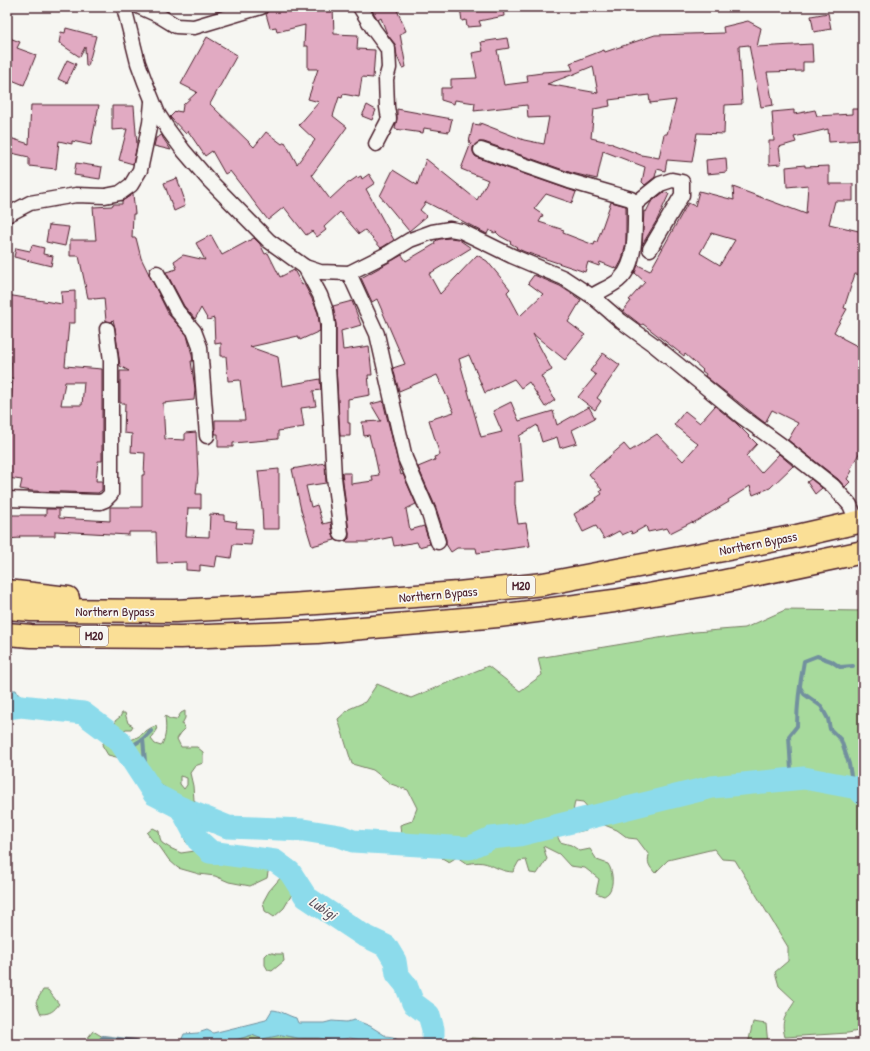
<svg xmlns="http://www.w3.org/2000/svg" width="870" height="1051" viewBox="0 0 870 1051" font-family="'Patrick Hand',sans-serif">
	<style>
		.green { fill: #a7da9c; stroke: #787c64; fill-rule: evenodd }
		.water { fill: #8cdbeb; stroke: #72909e }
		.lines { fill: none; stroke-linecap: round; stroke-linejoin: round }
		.stream { stroke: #72909e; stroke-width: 4 }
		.river { stroke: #8cdbeb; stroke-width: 23 }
		.building { fill: #e1aac2; stroke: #4a1f2b; fill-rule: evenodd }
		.street-casing { stroke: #4a1f2b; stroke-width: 17 }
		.highway-casing { stroke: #4a1f2b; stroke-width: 25 }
		.street { stroke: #f6f6f2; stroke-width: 14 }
		.highway { stroke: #fadf96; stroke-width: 22 }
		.labels { text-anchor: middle; stroke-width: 3.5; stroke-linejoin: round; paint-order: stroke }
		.shield { fill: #f6f6f2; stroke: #7e6067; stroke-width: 1 }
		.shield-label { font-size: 12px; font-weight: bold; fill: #4a1f2b }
		.street-label { font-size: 13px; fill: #4a1f2b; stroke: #f6f6f2 }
		.water-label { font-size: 14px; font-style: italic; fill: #5a4e5b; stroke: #f6f6f2 }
	</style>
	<rect width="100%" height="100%" fill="#f6f6f2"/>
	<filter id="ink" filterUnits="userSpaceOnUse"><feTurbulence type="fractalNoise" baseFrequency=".025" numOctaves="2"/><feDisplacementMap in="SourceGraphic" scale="8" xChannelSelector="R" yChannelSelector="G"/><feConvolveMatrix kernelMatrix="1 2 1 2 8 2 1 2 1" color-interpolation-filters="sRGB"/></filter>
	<g filter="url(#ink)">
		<g class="green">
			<path d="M785,610L863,611V966L862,969L863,972V1030L848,1033L785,1037C780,1019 786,1016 795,1001L779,986L775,972L788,961V947L735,860L722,859L714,849L668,860L655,873C649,866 647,863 649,855L637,839L628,838L617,830L602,824L583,802L575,801L573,812L588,827L586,830L577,832L569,818L562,819L556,833L560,842L571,845L580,851L590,849L597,860L608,864C613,871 614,885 609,892C609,893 604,896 604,896L596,893L599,879L585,868L570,866L559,854L543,846L547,859L537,874L530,873L526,860L519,861L513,872C493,871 490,858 467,864L457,857L449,862L442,858L437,837L420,835H401L400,825L412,821L417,808L408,790L391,784L373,770L352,764L338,719L349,709L365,702L377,684L411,698L488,666L520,691L542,675L538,658L695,632L745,628Z"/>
			<path d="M185,711V718L182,724L185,729L181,733L177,739L181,747H197L203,752V763L195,766L190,773L193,786L194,800L198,807L201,825L200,837L209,850L240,851L263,855L269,867L267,878L250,886L229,882L215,876L199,874L178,868L169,860L160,847L153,841L147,833L153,828L159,831L160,838L162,843L170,848L181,853L195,851L186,842L181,829V816L166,788L156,782L146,787L132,766L124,759L108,755L102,745L104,742C114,742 124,743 133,739C142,736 147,728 156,726L157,730L151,739L155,744L161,746C167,736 166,727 165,716L170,719L176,720L181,713ZM180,776L187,778V785L184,789L180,784Z"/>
			<polygon points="122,713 125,713 128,723 133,726 131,729 126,729 121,732 116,727 115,721 120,717"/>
			<polygon points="296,872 301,879 300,884 295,889 284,908 274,917 265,911 263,902 269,891 282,876"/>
			<polygon points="269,952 276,954 283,954 284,961 272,971 268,970 265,965 265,956"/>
			<path d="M43,990H48L59,1004C54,1011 50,1014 41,1014L36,1002Z"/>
			<polygon points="753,1022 766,1024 768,1044 748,1044"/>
			<polygon points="93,1031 103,1037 104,1044 83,1044"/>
			<path d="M252,1035C268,1040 269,1035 283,1035C288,1035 293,1038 298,1038C311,1040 326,1036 337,1044H222Z"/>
			<polygon points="471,1038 592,1044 469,1044"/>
		</g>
		<g class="water">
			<polygon points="7,683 11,690 16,690 20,698 41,703 46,708 29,715 9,707 12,700 7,689"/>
			<polygon points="386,943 391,944 397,952 404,976 412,983 417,1006 411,1009 406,999 405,992 389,971 387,955 381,944"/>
			<polygon points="437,1009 434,1013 433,1019 437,1026 429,1023 424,1012"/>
			<path d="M272,1010C280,1010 288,1016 296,1018L298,1023H324L332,1021L346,1022L355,1020L370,1026L386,1036L393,1037L404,1044H376L372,1042L350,1038L334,1041L319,1038H298L282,1035L262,1039L252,1035L222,1044H176L180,1043L184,1034L198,1033L207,1030L213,1033L266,1020Z"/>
		</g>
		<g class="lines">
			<g class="stream">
				<polyline points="800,687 804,694 821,706 828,719 830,729 841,740 849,764 852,781 857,788"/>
				<polyline points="125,750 143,739"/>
				<path d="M799,779L791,770L789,736L797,726C797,705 800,682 804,661L817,656L831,661L840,667L853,666"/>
				<polyline points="147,784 143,739 151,731"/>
				<polyline points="97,1044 103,1037 136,1041 141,1044"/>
			</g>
			<g class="river">
				<polyline points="7,708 21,706 83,713 119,740 154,794 181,808 228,827 303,830 340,836 353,841 469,848 491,838 519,835 712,787 804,778 857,788 863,794"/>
				<polyline points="181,808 198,840 209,850 210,852 275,861 290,872 306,897 363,935 386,946 395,961 397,974 406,985 413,1003 429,1015 433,1029 433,1044"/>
			</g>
		</g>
		<g class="building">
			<polygon points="278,7 333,7 334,34 358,35 357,49 375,50 373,78 362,77 359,97 343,94 342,98 339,97 333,116 347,127 312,175 330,199 344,186 357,177 357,178 361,176 362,179 369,174 375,183 366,189 394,240 381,248 365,230 359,234 340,212 324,227 326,230 317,237 312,231 306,235 284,207 268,220 230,171 225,174 212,151 205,156 188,131 186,134 170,117 176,111 182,112 183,105 197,92 181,84 207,37 237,55 210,104 254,147 266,132 282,144 285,142 297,164 315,140 299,125 319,102 308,99 318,69 308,69 308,46 304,46 305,25 277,32 276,27 270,28 266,14 269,9"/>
			<polygon points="370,7 403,7 397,10 406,31 400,34 406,67 402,68 397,56 395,44 387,34 381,18 378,20"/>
			<polygon points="460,7 489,7 489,8 503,7 504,16 479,21 481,26 467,27 466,20 462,21"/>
			<polygon points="828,13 831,29 814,32 811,16"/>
			<path d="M748,21L761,28L757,47L812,44L813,62H803V71L767,72L773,105L761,107L749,45L739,46L742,104L725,105L724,134L697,133L692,162L667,160L665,171L657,169L655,177L645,185L642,182L645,167L603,151L597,179L572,173L484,142H479L473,147V152L475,156L478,158L576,192L572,203L546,194L534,209L543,215L539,222L564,230L563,233L594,245L595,241L597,242L611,202L626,206V242L622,260L617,269L600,262L599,266L588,262L585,272L525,252L516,248L517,247L510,243L511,242L500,236L496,232L494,233L489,230L487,234L426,202L420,210L427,216L409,231L380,196L393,170L417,185L426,159L477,200L488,180L461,169L471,143L469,142L473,124L480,125V123L524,140L544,144L549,117L528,118L527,105L474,111L475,103L455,100L454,104L441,100V88H451V79L477,78L472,53L483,51L481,42L507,38L509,48L497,50L504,85L528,82L527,75L542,73V72L573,70L570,63L604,50L605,52L655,35L724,33L723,27ZM593,66L598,93L547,84L574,74ZM649,95L650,103L676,100L667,134H664L659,158L641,155L612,144V143L591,138L594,109L610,106L609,100Z"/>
			<polygon points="66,28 96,36 88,66 86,66 85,47 80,57 62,45 62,44 59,43 61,32 65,33"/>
			<polygon points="7,37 20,42 17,48 36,55 24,85 7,78"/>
			<polygon points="67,60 76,64 67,83 58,79"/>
			<polygon points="31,105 99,105 91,145 72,141 72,144 59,141 56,169 29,166 29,157 7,152 7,137 29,144"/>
			<polygon points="367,105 376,110 372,120 362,116"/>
			<polygon points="112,106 134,106 137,145 133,164 119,160 127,129 112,130"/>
			<polygon points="397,109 452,119 449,132 424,128 423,133 395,129 397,118"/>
			<polygon points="852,109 863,109 863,140 829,142 828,129 794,137 796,142 779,147 781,164 769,165 769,141 774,141 772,112 794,110 794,114 815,110 817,116 852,114"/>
			<polygon points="162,135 163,138 171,150 154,146 156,138"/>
			<polygon points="726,158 727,172 707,174 706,160"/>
			<polygon points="76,163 102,167 100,179 74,175"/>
			<path d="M805,165V167L829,166V184H853V201H835L829,224L863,232V275L855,274L844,308L847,309L834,332L842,337V338L863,349V446L850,470L852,471L847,479L850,482L845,487L838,479L788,440L798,423L772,410L765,423L705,376L706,374L702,371L703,370L685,354L684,356L643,324L641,325L623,311L631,301L629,300L645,282L635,273L638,265L650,271L688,203L695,206L699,191L734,200L733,187L806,214L808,185L787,187L786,167ZM711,233L735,240L720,265L700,253Z"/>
			<polygon points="177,178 184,198 183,199 185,206 174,211 164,183"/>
			<polygon points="664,192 669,194 657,220 642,245 644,211 646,212 651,202"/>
			<polygon points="133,194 135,214 133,214 132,238 136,238 141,258 169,315 187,335 192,355 193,361 191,361 195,389 194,400 163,403 165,439 185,440 185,433 196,432 198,474 196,494 201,494 201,508 188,508 186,536 209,537 210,514 224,515 224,520 237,522 236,528 253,529 251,545 233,544 231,558 217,556 215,567 200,565 200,571 186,570 186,562 157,563 156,532 129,532 129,535 55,531 55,536 19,536 20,538 7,539 7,515 46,515 46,509 59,509 59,518 110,521 110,507 142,507 142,475 144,475 145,453 131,452 132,434 124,433 125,403 120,403 120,371 129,371 120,366 115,328 113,320 111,322 106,321 104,298 94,299 94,298 88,298 79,256 70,256 70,240 96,240 93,207 112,206 113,204 122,204 122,201"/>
			<polygon points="49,225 69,227 65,246 46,242"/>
			<polygon points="211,235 222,255 254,238 260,244 265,254 268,253 280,277 294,270 302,285 304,284 312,299 318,313 320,331 300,340 298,336 250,347 278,357 282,386 320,379 321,390 313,391 316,406 301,408 304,427 278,431 278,439 233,443 233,447 218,447 218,434 215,434 215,420 245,420 240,380 228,381 226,356 221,356 221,343 215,344 214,318 208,320 201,308 195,319 184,306 166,272 177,269 174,261 183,255 205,260 196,243"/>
			<polygon points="450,238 458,239 471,248 429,274 440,294 477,255 487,261 510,289 507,292 520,316 543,294 528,283 534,275 560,286 581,300 568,322 585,335 565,360 533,334 552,370 541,376 555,400 545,407 529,382 521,388 514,379 485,393 469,355 459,359 481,437 502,432 493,411 511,402 519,421 553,411 557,425 589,407 595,418 572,430 577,443 560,448 557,437 542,442 537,425 519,436 523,481 515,482 515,504 518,524 526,523 530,546 477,553 476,548 457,548 451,552 446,544 446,539 436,508 418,467 435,460 434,457 440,455 429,420 454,412 437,375 399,391 393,368 405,364 377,299 372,302 361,278 402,255 406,261 435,244 434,242 439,239"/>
			<polygon points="32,245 44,248 43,254 53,256 51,266 14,257 16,248 30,251"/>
			<path d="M75,291V323H69L65,366L102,369V461H98L96,481H102V490L98,493L32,491L20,489L22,480L7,478V430L11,429V401L13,378H10L11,362H8L9,327L7,326V295L62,304L61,292ZM65,382H84L82,405H61Z"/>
			<polygon points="352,301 361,325 341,331 343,350 369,346 372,375 368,375 370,395 348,399 348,423 350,423 350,436 340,436 336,367 336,325 333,306"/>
			<polygon points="603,353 620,365 597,398 601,401 595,410 578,397 596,375 590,371"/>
			<polygon points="383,401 401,475 403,474 416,504 406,509 410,530 424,526 430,544 419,547 417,542 394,546 392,537 368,542 345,542 349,538 349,533 342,473 351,473 351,484 373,481 372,476 379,475 373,447 372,447 369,435 364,436 362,422 381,421 371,404"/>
			<polygon points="715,406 736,423 757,444 746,456 761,473 779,454 793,466 770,488 753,495 750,486 728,500 729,502 693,523 692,522 670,533 667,528 648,532 646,526 632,534 631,531 622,535 619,531 604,539 596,526 583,532 574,514 597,500 596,498 602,494 600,491 602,490 589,474 624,444 630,451 657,434 683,461 698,444 674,425 685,411 700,423"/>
			<polygon points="325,463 326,483 306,486 311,507 317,505 323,524 331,522 333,535 335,540 312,546 301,510 292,469"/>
			<polygon points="279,469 279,529 263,529 262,508 258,471"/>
			<polygon points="811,479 822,488 815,494 807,482"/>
		</g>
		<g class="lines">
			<g class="street-casing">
				<g id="street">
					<polyline points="124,7 138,63 145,82 158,114 169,131 183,150 208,179 269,241 305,267 320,272 349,273 389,253 410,240 432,232 450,229 461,231 512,256 564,278 593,297 621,321 654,345 741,416 781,445 833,486 850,505 853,512"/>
					<polyline points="140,7 158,15 176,26 194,27 261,7"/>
					<polyline points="360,7 374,30 388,49 389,68 386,79 387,107 389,119 376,144"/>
					<path d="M481,150L569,181L631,199L635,204C635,226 637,262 621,278C614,286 601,290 592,296"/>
					<polyline points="635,204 660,184 672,180 682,182 682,195 650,249"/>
					<polyline points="7,215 30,203 76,195 105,196 120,193 131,185 140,170 150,123 152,102"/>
					<polyline points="305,267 320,295 326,311 328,325 328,367 334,477 341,534"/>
					<polyline points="157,273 177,311 194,331 200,347 207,436"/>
					<polyline points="349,273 377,334 405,458 428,511 438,542"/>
					<polyline points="7,499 100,502 105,500 111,494 111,361 107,329"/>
				</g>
			</g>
			<g class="highway-casing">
				<g id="highway">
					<polyline points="7,591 68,598"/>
					<polyline points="7,608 31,610 175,611 289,605 458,593 543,584 797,536 863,521"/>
					<polyline points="7,634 31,636 180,637 317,632 498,616 614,601 716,583 863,552"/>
				</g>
			</g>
			<use href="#street" class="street"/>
			<use href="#highway" class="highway"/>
		</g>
	</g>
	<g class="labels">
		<g class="shield">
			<rect x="507" y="576" width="28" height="20" rx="3"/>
			<rect x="80" y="626" width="28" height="20" rx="3"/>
		</g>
		<g class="shield-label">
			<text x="521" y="590">M20</text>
			<text x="94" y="640">M20</text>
		</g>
		<g class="street-label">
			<text transform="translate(758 543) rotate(-11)" y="5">Northern Bypass</text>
			<text transform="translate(438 594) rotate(-5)" y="5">Northern Bypass</text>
			<text x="115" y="616">Northern Bypass</text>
		</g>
		<g class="water-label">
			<text transform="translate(323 908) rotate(34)" y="5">Lubigi</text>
		</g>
	</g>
	<rect width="870" height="1051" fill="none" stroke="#f6f6f2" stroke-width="24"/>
	<rect x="12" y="12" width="846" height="1027" fill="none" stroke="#4a1f2b" stroke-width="1.5" filter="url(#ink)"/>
</svg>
